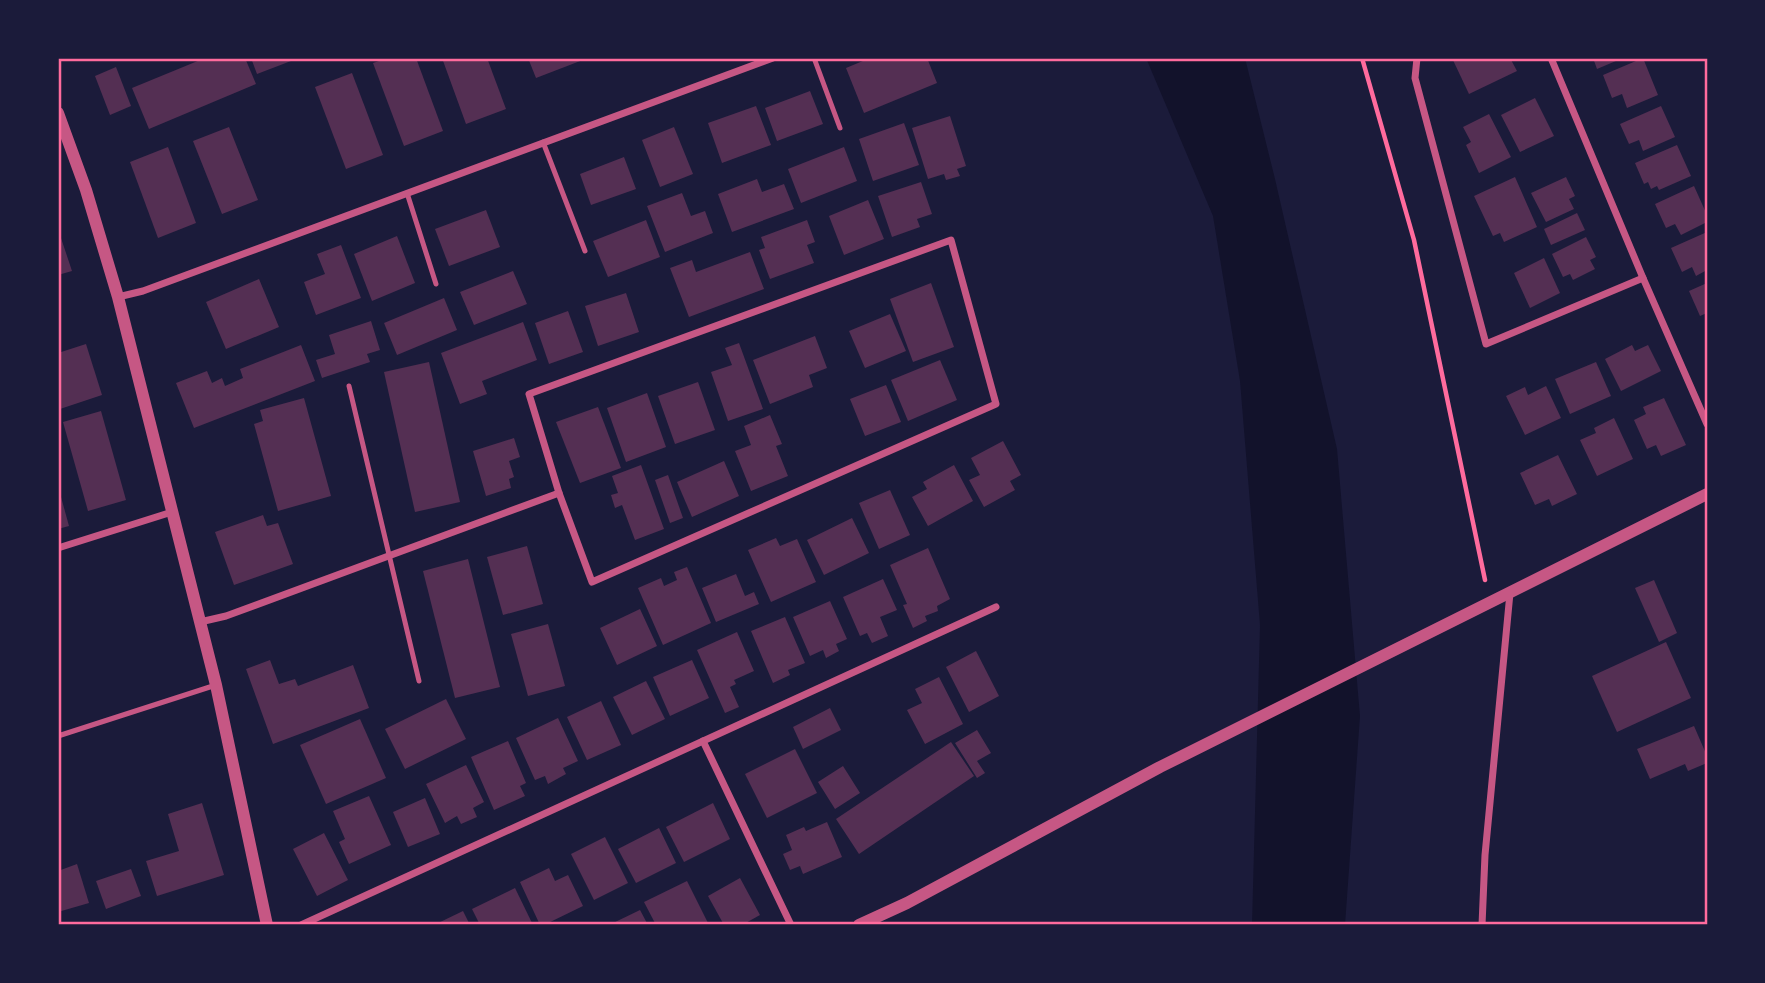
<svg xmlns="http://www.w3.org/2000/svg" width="1765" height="983" viewBox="0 0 1765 983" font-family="Karla,sans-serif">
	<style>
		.water { fill: #12122b }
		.building { fill: #542f53 }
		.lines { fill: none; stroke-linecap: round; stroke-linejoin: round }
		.path { stroke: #ff6b9d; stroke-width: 4.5 }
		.service { stroke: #c65784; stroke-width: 5 }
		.minor { stroke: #c65784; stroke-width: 7 }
		.tertiary { stroke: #c65784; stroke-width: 12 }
		.neatline { fill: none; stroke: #ff6b9d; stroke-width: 2.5 }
	</style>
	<rect width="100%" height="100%" fill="#1b1b3a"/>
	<polygon class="water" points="1146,58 1245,58 1275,179 1337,449 1360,716 1345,925 1252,925 1260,625 1240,381 1213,216"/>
	<g class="building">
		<polygon points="205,58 245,58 256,84 149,129 132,88"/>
		<polygon points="251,58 290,58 291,61 257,74"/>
		<polygon points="388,58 416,58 443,131 404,146 373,63"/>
		<polygon points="442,58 487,58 506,109 466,124"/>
		<polygon points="528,58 588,58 536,78"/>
		<polygon points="870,58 927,58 937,83 864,113 846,68"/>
		<polygon points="1452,58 1510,58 1517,71 1469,94"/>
		<polygon points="1593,58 1623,58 1597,69"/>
		<polygon points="1643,58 1658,95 1627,108 1622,94 1612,98 1603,75"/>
		<polygon points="116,67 131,106 110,115 95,76"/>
		<polygon points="352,73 383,155 346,169 315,87"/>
		<polygon points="810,91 823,124 777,141 765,108"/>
		<polygon points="1535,98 1554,136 1520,152 1501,115"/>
		<polygon points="756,106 771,145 722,163 708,123"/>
		<polygon points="1661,106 1675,137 1643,151 1639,140 1629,144 1620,124"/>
		<polygon points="1489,114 1511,157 1479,173 1466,145 1471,142 1463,127"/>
		<polygon points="950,116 966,166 957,169 960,176 946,180 944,174 928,179 912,128"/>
		<polygon points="904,123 919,165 873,181 859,139"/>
		<polygon points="229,127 258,200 222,214 193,141"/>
		<polygon points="674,127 693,174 660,187 642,140"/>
		<polygon points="1677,145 1691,176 1659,190 1657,186 1651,189 1648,182 1644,184 1635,163"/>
		<polygon points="168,147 196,223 158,238 130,162"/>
		<polygon points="844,147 857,181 801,203 788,169"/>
		<polygon points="624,157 636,189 591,205 580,174"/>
		<polygon points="1515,177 1537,227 1504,242 1500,233 1493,236 1474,196"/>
		<polygon points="1566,177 1575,196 1569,199 1574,209 1546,222 1531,193"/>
		<polygon points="757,179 762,192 784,184 794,209 732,232 718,194"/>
		<polygon points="921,182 932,214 917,219 920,227 892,237 878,196"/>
		<polygon points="1694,186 1707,215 1707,222 1681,235 1675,224 1666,228 1655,204"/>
		<polygon points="682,193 691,216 705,211 713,233 665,252 647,206"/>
		<polygon points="868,200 884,239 844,255 829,216"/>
		<polygon points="486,210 500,247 449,266 435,229"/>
		<polygon points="1577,213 1585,230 1551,245 1544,229"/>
		<polygon points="646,220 660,257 608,277 593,241"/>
		<polygon points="807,220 815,242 807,245 814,263 770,279 759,250 765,248 761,237"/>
		<polygon points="58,229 72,271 58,275"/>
		<polygon points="1707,232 1707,270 1696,276 1692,267 1682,272 1671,248"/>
		<polygon points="397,236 415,283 372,301 354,254"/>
		<polygon points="1586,237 1596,257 1590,260 1595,269 1573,280 1570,274 1563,277 1552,254"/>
		<polygon points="341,245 361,298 316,315 304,282 325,274 317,254"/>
		<polygon points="750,252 764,289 689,317 670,268 692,260 696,272"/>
		<polygon points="1544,258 1560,293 1530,308 1514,273"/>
		<polygon points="513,271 527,304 474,325 460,292"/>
		<polygon points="259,279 279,327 226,349 206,302"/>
		<polygon points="931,283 954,347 913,362 890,299"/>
		<polygon points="1707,283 1707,313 1700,316 1689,291"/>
		<polygon points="626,293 639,332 598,346 585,306"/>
		<polygon points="444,298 457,330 397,355 384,323"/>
		<polygon points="568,311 583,352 549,364 535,323"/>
		<polygon points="890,314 906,351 865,368 849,331"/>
		<polygon points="371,321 380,350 367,354 370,362 322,378 316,360 335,354 329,335"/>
		<polygon points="523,322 537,360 482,381 487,394 460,404 441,353"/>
		<polygon points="815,336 827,368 809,375 813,387 770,404 753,360"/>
		<polygon points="739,343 763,409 728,421 711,372 732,365 725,348"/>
		<polygon points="86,344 102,395 60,409 58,404 58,353"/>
		<polygon points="301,345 315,381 194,428 176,383 207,371 212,383 222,378 225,386 243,378 240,369"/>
		<polygon points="1632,345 1635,351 1648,345 1661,371 1621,391 1605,359"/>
		<polygon points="940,360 957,400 908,421 891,380"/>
		<polygon points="429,362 460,502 415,512 384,372"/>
		<polygon points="1596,362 1611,396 1570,414 1555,379"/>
		<polygon points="698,382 715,430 675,444 658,396"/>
		<polygon points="886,385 901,422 865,436 850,399"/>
		<polygon points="1546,386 1561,418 1525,435 1506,396 1525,387 1528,395"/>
		<polygon points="647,393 666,447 626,462 607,408"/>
		<polygon points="304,398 331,496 278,511 254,424 263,421 260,410"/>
		<polygon points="1664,398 1686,445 1661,456 1656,445 1647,449 1634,420 1646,414 1643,407"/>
		<polygon points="598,407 621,468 580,483 556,422"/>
		<polygon points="101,411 126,500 88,511 63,422"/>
		<polygon points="770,415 782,444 776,446 788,476 751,491 735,451 751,445 744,426"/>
		<polygon points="1614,418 1633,459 1597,476 1580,440 1596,433 1594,428"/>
		<polygon points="514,438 520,457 509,461 514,477 509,479 511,488 486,496 473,451"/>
		<polygon points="1003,441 1021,475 1010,481 1015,490 984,507 969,480 980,475 971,458"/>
		<polygon points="1558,455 1577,494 1552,506 1549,499 1535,505 1520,473"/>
		<polygon points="724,461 739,496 692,517 677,482"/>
		<polygon points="641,465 664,529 635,540 622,505 615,508 611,495 618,493 612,476"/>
		<polygon points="954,465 973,501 928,526 912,497 927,489 923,482"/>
		<polygon points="668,475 683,518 670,523 655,480"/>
		<polygon points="58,486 69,526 58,529"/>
		<polygon points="890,490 910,535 879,549 859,503"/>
		<polygon points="263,515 267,526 278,523 293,564 234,585 215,532"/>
		<polygon points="852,518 869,553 824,575 807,540"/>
		<polygon points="776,538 780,546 797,539 816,582 771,602 748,550"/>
		<polygon points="527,546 543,604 503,615 487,557"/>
		<polygon points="928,548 950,599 937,606 938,611 925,616 927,621 913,628 903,605 907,604 890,565"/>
		<polygon points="468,559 500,687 455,698 423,571"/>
		<polygon points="687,567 711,623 663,645 638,588 661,578 664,586 677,580 674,572"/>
		<polygon points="736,574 745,596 754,592 759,604 716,622 702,588"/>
		<polygon points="883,579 897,610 880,617 888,636 872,643 867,633 860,636 843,597"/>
		<polygon points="1654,580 1677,633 1659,642 1635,588"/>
		<polygon points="830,601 847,639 836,644 839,651 826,658 823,650 810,656 793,617"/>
		<polygon points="640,609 657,646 617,665 600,628"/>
		<polygon points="785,617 805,663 788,670 790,675 773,683 751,631"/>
		<polygon points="548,624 565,686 528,696 511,634"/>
		<polygon points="737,632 754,671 734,680 736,684 730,687 739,707 725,713 697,650"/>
		<polygon points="1666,642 1691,698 1617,732 1592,676"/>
		<polygon points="976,651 999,696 969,712 946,667"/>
		<polygon points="270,660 279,684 295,679 298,686 353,665 369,708 273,744 246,669"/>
		<polygon points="692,660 709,698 670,716 653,677"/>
		<polygon points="939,677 963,724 925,744 907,710 922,703 915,689"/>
		<polygon points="646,681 665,719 632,735 613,697"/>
		<polygon points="446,699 466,739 405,769 385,729"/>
		<polygon points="601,701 621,745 587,760 567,717"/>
		<polygon points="830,708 841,730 803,749 793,727"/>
		<polygon points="558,718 578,761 563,768 566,774 548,784 545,776 535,780 516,738"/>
		<polygon points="360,719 386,778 326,804 300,745"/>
		<polygon points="1694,726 1707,756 1707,763 1688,771 1685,764 1650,779 1637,749"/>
		<polygon points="977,730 991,753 977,761 985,773 977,778 955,743"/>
		<polygon points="508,741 526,783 520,786 525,796 494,810 471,757"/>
		<polygon points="951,742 974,776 859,854 836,819"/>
		<polygon points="795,749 817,793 767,818 745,774"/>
		<polygon points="466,765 484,802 473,808 477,817 461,824 457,816 445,823 426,784"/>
		<polygon points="843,766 860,793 835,809 818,782"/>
		<polygon points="369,796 391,845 349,864 339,842 345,839 333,811"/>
		<polygon points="425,798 440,834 408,847 393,812"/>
		<polygon points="202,803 224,875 157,896 146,861 179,851 168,814"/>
		<polygon points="713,803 730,839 684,862 666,827"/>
		<polygon points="827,822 842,857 803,874 800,866 790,870 783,854 792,850 786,835 804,827 806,831"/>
		<polygon points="659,828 676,863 636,883 618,849"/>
		<polygon points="324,833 348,880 317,896 293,849"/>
		<polygon points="605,837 628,883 594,900 571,854"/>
		<polygon points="77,864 89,903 58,912 58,871"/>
		<polygon points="549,868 555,881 568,875 583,906 544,925 540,925 520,882"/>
		<polygon points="131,869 141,896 106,909 96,881"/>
		<polygon points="740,878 760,915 742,925 724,925 708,896"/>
		<polygon points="687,881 709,925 656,925 644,902"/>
		<polygon points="515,888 533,925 480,925 472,909"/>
		<polygon points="640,910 648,925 609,925"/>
		<polygon points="463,911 470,925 434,925"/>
	</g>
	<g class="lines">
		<polyline class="path" points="1362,58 1414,240 1485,580"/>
		<g class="service">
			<polyline points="814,58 840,128"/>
			<polyline points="543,142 585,251"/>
			<polyline points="407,193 436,284"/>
			<polyline points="349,386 419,681"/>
			<polyline points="58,736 216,685"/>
		</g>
		<g class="minor">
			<polyline points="1417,58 1415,78 1486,344 1643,278"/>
			<polyline points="1551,58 1643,278 1707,424"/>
			<polygon points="951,240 996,404 592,582 559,493 529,394"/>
			<polyline points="118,297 143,291 773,58"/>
			<polyline points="58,548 172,512"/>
			<polyline points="200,622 226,616 559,493"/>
			<polyline points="703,741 791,925"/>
			<polyline points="301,925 996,607"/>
			<polyline points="1482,925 1485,855 1510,593"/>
		</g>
		<g class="tertiary">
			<polyline points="58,113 86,190 118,297 216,685 267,925"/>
			<polyline points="859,925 907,903 1160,767 1707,494"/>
		</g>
	</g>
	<rect width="1765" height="983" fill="none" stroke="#1b1b3a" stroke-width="119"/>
	<rect x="60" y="60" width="1646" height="863" class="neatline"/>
</svg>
